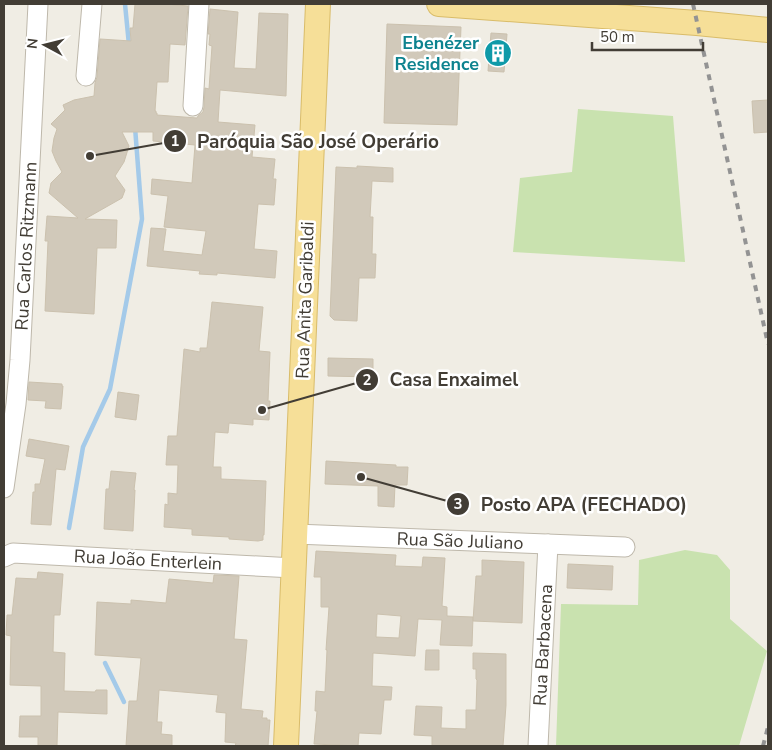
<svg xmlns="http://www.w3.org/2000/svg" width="772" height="750" viewBox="0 0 772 750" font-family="'Nunito Sans',sans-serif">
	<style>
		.green { fill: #c9e2af }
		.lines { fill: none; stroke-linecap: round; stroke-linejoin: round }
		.stream { stroke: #a4cae9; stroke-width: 4.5 }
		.building { fill: #d1c9ba; stroke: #cbc1ae; fill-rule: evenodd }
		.minor-casing { stroke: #beb8ab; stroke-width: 21 }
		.major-casing { stroke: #d9bc69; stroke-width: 26 }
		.minor { stroke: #fff; stroke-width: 19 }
		.major { stroke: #f6df98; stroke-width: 24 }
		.rail { stroke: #939393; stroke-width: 4; stroke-dasharray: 6 6; stroke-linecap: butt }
		.labels { text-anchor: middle; stroke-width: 5; stroke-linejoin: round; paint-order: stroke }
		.culture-label { font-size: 18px; font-weight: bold; fill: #0d838f; stroke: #fff; text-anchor: end }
		.street-label { font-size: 18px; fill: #423d35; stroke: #fff }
		.leader { fill: none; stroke: #423d35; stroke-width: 2 }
		.callout-dot { fill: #423d35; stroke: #fff; stroke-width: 2 }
		.mark-label { font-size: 15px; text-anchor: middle; font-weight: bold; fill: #fff }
		.callout-label { font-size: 19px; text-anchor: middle; font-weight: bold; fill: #423d35; stroke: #fff; stroke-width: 5; stroke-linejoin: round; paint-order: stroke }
	</style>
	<rect width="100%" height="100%" fill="#f0ede4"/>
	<g class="green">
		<polygon points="578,109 673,116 685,262 513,252 520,178 572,172"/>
		<polygon points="685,550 717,555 730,570 730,619 767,651 739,746 556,746 561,604 638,605 639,560"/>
	</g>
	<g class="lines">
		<g class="stream">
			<polyline points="125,4 129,45"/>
			<polyline points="69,528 83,447 110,389 142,219 135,127"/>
			<polyline points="105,663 124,702"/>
		</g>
	</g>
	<g class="building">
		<polygon points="135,4 166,4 188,6 185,45 170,44 168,82 157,82 155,111 156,111 156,113 157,113 157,115 197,118 198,116 203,112 204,107 205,88 209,89 212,46 209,45 210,34 208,34 210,9 238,12 234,68 256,69 259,13 288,14 286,96 220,90 218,122 255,125 252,157 275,159 273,179 276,179 274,205 258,204 254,249 277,251 275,278 217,273 217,275 199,274 200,271 147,266 151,228 166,229 163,251 202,255 206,231 164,227 168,196 151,194 152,179 192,183 195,145 153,141 153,132 122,132 129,146 124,162 115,176 125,190 122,198 85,219 117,220 116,248 97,248 94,314 45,311 48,241 45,241 47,216 78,218 49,193 51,183 62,172 56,161 52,151 54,138 57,129 51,124 65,110 63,105 74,100 94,96 95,83 97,77 100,39 131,41 130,28 133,28"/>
		<polygon points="387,24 461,27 457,125 384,123"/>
		<polygon points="491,33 507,34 504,72 488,71"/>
		<polygon points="768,100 768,132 754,133 752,101"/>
		<polygon points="357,166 393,168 393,182 372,181 370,217 373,217 372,254 376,254 375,278 359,278 357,321 334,320 330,316 336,167 357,168"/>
		<polygon points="212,302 263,307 259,351 270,352 268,401 270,401 269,420 253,419 253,425 229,423 228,433 215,432 213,467 221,467 221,479 266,481 264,535 263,535 263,540 258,541 229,539 229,537 192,535 192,529 164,527 165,504 168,505 168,493 177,494 178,465 166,465 168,436 177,436 184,349 200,352 200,348 207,348"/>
		<polygon points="328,358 373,359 373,377 328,376"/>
		<polygon points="29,382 62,384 62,386 63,386 61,409 45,408 46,401 28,400"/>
		<polygon points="118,392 139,395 136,420 115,417"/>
		<polygon points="29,439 69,446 65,470 56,469 51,525 31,524 33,492 35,492 35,484 40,484 45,459 26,456"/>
		<polygon points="326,461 396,465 396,467 408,467 407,485 395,485 394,507 378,506 378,486 325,484"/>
		<polygon points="111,471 136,473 134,490 135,490 133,531 104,529 106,489 109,489"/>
		<path d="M316,551L396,555L395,566L422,567L423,557L445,558L442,606L447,607V616L473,617L472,646L440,645L442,620L418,619L415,656L373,653L372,686L392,687L391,700H384L381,734L359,733L358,746L314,744L317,711H315L316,691L325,692L327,650H326L329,607H321V577H314ZM377,614L401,616L399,638L376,637Z"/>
		<polygon points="482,560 524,562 522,623 473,621 476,576 482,576"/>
		<polygon points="568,564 613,566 612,590 567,588"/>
		<polygon points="38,572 63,574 60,615 54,615 53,652 65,653 64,691 95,692 96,690 107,690 107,714 58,712 57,745 56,746 38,746 38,737 19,737 20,716 41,716 41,686 10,685 11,636 6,635 7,615 12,615 16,578 37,579"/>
		<polygon points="214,575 239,576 234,639 247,640 241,709 263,711 262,718 267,718 267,720 270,720 268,746 235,746 236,743 225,742 226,713 216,712 218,695 159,690 157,722 162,722 161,734 172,735 172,746 126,746 129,701 137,701 141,658 95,655 97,602 131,604 131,600 166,603 169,579 213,583"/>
		<polygon points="426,650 439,650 439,670 425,670"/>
		<polygon points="473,653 506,654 506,705 503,746 432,746 432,736 414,735 416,706 442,707 441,728 466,729 466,710 476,710 477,680 476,679 476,669 473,669"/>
	</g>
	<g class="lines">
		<g class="minor-casing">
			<g id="minor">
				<polyline points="86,76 92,4"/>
				<polyline points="193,106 199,4"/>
				<polyline points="4,488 16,404 20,360 38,4"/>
				<polyline points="295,534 625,547"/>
				<polyline points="4,557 13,553 294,568"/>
				<polyline points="538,746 548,544"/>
			</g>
		</g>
		<g class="major-casing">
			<g id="major">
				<polyline points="439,4 697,23 768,30"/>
				<polyline points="286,746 318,4"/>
			</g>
		</g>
		<use href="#minor" class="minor"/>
		<use href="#major" class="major"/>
		<g class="rail">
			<polyline points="693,4 768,344"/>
			<polyline points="763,746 768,727"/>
		</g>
	</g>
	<defs>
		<g id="building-disc" transform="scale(1.4375)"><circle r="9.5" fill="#0f9aa8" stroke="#fff"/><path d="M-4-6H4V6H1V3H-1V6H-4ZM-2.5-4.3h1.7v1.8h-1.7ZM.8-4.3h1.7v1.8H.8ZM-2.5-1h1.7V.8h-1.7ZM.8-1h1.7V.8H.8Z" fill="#fff"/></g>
	</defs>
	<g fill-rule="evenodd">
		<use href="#building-disc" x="498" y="53"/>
	</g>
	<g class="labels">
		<g class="culture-label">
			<text x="479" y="49">Ebenézer<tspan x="479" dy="21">Residence</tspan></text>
		</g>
		<g class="street-label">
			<text transform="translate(26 246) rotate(-87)" y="6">Rua Carlos Ritzmann</text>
			<text transform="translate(305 300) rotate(-88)" y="6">Rua Anita Garibaldi</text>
			<text transform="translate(460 541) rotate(2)" y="6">Rua São Juliano</text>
			<text transform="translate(148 560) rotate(3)" y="6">Rua João Enterlein</text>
			<text transform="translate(543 645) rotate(-87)" y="6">Rua Barbacena</text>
		</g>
	</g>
	<path class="leader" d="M90 156L175 141M262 410L367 380M361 477L458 504"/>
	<g class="callout-dot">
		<circle cx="90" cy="156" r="5"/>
		<circle cx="262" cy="410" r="5"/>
		<circle cx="361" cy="477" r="5"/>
		<circle cx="175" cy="141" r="12"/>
		<circle cx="367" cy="380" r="12"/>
		<circle cx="458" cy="504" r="12"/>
	</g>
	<g class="mark-label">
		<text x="175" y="146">1</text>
		<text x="367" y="385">2</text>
		<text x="458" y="509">3</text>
	</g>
	<g class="callout-label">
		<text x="318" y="148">Paróquia São José Operário</text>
		<text x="454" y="386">Casa Enxaimel</text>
		<text x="584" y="511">Posto APA (FECHADO)</text>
	</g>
	<rect width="772" height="750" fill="none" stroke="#423d35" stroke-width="10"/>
	<g transform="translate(45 45) rotate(277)" stroke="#ffffff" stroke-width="4" paint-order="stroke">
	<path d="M0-4L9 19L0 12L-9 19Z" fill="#423d35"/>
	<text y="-8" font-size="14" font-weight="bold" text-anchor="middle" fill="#423d35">N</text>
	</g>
	<path d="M592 42v8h111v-8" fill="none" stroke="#423d35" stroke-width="2.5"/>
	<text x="600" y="42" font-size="15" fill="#423d35" stroke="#ffffff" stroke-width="4" paint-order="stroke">50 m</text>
</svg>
